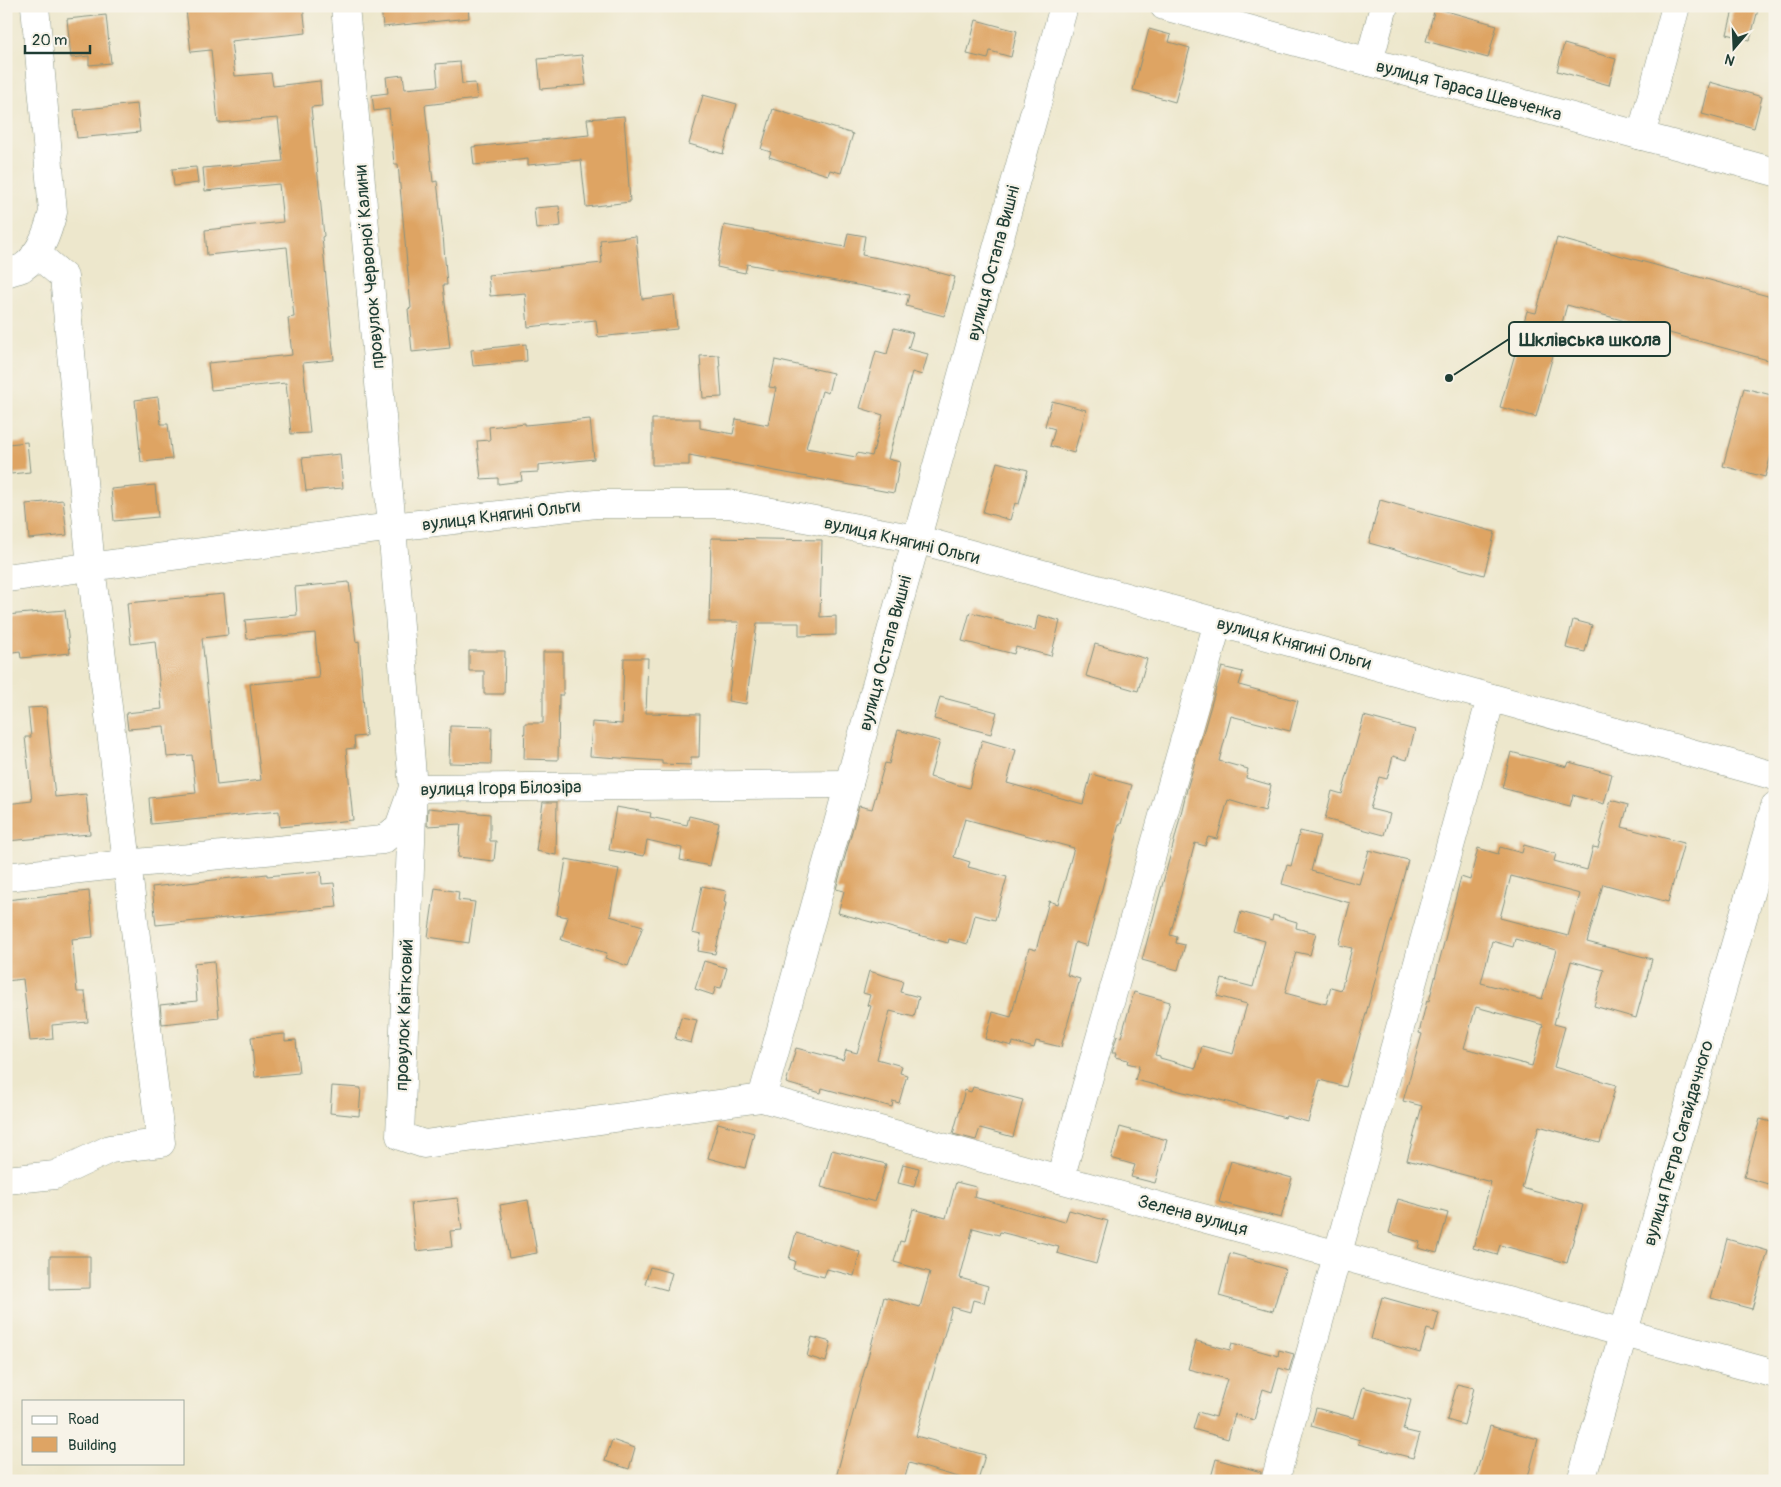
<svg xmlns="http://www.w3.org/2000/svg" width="1781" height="1487" viewBox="0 0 1781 1487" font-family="Pangolin,sans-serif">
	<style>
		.building { fill: #dea464; fill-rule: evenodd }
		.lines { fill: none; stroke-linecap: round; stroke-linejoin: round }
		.minor-casing { stroke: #869280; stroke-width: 29 }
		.minor { stroke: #fff; stroke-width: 28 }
		.labels { text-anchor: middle; stroke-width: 4.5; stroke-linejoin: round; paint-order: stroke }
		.street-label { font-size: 18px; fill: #1f3d34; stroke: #f7f3e8 }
		.leader { fill: none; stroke: #1f3d34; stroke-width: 2 }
		.callout-dot { fill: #1f3d34; stroke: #f7f3e8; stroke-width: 2 }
		.callout { fill: #f7f3e8; stroke: #1f3d34; stroke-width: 2 }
		.callout-label { font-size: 19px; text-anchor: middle; font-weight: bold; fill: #1f3d34 }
	</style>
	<rect width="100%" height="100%" fill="#f7f3e8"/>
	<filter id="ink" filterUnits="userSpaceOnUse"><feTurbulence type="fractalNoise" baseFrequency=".02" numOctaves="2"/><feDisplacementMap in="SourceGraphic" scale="10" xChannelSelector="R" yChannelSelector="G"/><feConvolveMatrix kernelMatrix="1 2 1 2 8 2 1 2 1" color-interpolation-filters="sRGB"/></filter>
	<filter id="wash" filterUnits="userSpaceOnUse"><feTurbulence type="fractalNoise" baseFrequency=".0096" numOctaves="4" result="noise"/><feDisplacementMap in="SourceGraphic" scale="20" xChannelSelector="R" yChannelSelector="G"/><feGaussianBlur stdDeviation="1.12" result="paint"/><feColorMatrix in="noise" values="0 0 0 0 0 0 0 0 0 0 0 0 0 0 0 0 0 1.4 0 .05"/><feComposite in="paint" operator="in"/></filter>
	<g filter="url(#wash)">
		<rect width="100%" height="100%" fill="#ede7cc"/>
		<g id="blocks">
			<g class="building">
				<polygon points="220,6 303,6 306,33 231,41 235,76 271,73 273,86 320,81 322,106 311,107 324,236 322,237 334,360 303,363 310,433 291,434 286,383 211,390 208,363 292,355 288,318 294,317 287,247 207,255 205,230 283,222 279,184 205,191 203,168 283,161 278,118 218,123 211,50 191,52 186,10"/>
				<polygon points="381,6 468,6 469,18 383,27"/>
				<polygon points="1734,6 1759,6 1750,40 1727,34"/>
				<polygon points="1435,8 1497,25 1488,58 1426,41"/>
				<polygon points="106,15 111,63 89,65 89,56 71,58 67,19"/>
				<polygon points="976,20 1017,31 1011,57 990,51 988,59 967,54"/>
				<polygon points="1149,29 1171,35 1169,42 1190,48 1175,102 1133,90"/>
				<polygon points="1564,44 1616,59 1609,85 1557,71"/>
				<polygon points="582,55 586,85 541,89 538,59"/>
				<polygon points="460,62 462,84 475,83 477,99 425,105 433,182 437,181 443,235 447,285 443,285 450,348 412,352 408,309 411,308 398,164 394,164 389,109 374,111 372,95 388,93 386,77 403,75 405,89 438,86 436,64"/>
				<polygon points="1710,82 1762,97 1754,128 1702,114"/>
				<polygon points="703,95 737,104 723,154 689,144"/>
				<polygon points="137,104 140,132 77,138 74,110"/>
				<polygon points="773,109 853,134 841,173 830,170 828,175 769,157 771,152 761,149"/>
				<polygon points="624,116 630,202 586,207 581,160 528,165 528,159 474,165 472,147 589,135 587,119"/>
				<polygon points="196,167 198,183 174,186 172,169"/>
				<polygon points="559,206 561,226 536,229 534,208"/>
				<polygon points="724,225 845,247 848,233 865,236 862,255 904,263 955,277 944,316 906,306 909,295 747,264 745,273 717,267"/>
				<polygon points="636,236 642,299 674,295 677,329 598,337 596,320 528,327 525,293 490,296 488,275 602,263 600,240"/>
				<polygon points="1557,238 1775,298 1775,362 1567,305 1536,417 1500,407 1527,311 1536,313"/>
				<polygon points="894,328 913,333 908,349 928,354 922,375 912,372 888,459 900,462 894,493 689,455 689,465 652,465 652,419 700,419 700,428 733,434 736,419 768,425 776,388 769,387 775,360 833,373 828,393 822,391 806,448 856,457 857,453 872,456 883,415 860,408 876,351 887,354"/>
				<polygon points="526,344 527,361 473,366 471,350"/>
				<polygon points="719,355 722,397 703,398 700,356"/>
				<polygon points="1744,388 1775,396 1775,440 1765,477 1723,466"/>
				<polygon points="158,397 161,424 168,424 172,459 141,462 135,400"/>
				<polygon points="1052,401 1086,410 1074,453 1050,446 1055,429 1045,426"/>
				<polygon points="590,419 594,459 538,465 538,472 521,473 522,481 498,484 498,478 481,479 477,441 490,440 489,427 525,423 525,425"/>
				<polygon points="27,442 30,472 11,474 8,444"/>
				<polygon points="340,454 343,488 306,491 302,458"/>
				<polygon points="997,462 1028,470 1019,504 1015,503 1010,520 983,512"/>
				<polygon points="155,485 158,517 114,521 111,489"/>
				<polygon points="63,500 67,535 29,539 26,504"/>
				<polygon points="1380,500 1495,532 1484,575 1369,543"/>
				<polygon points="711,538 822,540 820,617 836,616 836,635 799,636 799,623 757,623 746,704 728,701 739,622 709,622"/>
				<polygon points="349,582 356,642 359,641 366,736 354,737 355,748 346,749 353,820 280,827 279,811 151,824 149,798 196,793 192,755 167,757 164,726 128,729 126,713 162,709 155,641 131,644 127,603 224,594 228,635 202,638 217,785 261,780 250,684 319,678 315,633 247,639 245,620 297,615 295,587"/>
				<polygon points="65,610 70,653 21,658 20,651 6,653 6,615"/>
				<polygon points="970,612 1035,630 1038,615 1060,621 1051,656 1016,647 1014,654 962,641"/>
				<polygon points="1573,620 1592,625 1585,652 1566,648"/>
				<polygon points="1095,644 1147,659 1138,691 1086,676"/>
				<polygon points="469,651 505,651 504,694 484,694 484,671 469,671"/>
				<polygon points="543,652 563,652 563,695 559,695 558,760 524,759 525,723 543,723"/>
				<polygon points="624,658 648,658 646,713 700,714 699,757 691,757 691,765 662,764 662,761 590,756 592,722 622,724"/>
				<polygon points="1222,667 1243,672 1239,685 1298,701 1290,731 1231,716 1219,761 1248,769 1246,778 1271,785 1265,811 1228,800 1217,839 1208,837 1205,846 1195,843 1170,935 1177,937 1176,943 1185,945 1178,970 1142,960 1175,838 1187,789"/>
				<polygon points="940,697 997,712 991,734 934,719"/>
				<polygon points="46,707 55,797 86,794 90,834 6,841 6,804 32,801 25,737 31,737 28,708"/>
				<polygon points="1364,716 1415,730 1407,760 1393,756 1387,779 1379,777 1370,809 1390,814 1384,835 1325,819 1332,791 1342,794"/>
				<polygon points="450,726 492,727 491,764 449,763"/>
				<polygon points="898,730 940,741 930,777 969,788 982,740 1016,750 1007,783 1083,804 1091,774 1132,785 1121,824 1119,824 1087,946 1075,942 1067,975 1080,979 1061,1047 1036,1041 1034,1048 1013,1042 1012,1046 985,1039 993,1012 1011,1017 1029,948 1036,950 1049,901 1058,904 1074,848 965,819 954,857 970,862 968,867 1007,877 995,920 975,915 968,944 949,939 948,943 838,913 844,891 836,889 859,806 872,809 885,763 889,764"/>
				<polygon points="1511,752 1567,767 1569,762 1612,774 1604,804 1573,795 1570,806 1502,788"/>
				<path d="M1611,800L1628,805L1622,827L1684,843L1668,902L1603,884L1587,942L1652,959L1636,1018L1594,1006L1604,970L1571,961L1554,1024L1565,1027L1554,1067L1616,1085L1600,1143L1539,1126L1522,1188L1583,1205L1567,1263L1500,1245L1497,1255L1473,1248L1491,1182L1407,1160L1422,1106L1403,1101L1422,1034L1419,1033L1427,1000L1429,1001L1461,877L1470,880L1478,848L1498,854L1500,847L1522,853L1524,845L1556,854L1554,861L1587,870L1593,847L1598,848ZM1511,876L1580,894L1568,936L1500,918ZM1515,939L1556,950L1542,999L1481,983L1492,941L1513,947ZM1476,1007L1543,1025L1532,1066L1464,1048Z"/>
				<polygon points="543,802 557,802 556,855 536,851"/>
				<polygon points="616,807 651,813 650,817 687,825 689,816 719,823 710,866 680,860 682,848 647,840 644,856 609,850"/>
				<polygon points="428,808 490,814 490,841 496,841 494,861 458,857 461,824 427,826"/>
				<polygon points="1300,831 1320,836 1311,871 1359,884 1369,850 1408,860 1346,1087 1320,1080 1308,1122 1286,1116 1285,1118 1213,1098 1212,1099 1135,1080 1139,1066 1127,1063 1128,1060 1115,1057 1116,1053 1112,1053 1117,1036 1121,1037 1134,992 1170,1002 1155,1055 1160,1056 1160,1058 1196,1068 1202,1046 1233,1054 1247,1004 1217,996 1222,979 1253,987 1265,941 1235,933 1241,912 1272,921 1273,915 1297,922 1296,928 1316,933 1310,955 1296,952 1285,993 1326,1004 1331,987 1341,990 1352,948 1339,945 1350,903 1282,884 1287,865 1291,866"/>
				<polygon points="566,859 619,869 610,916 643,926 628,966 605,958 607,953 561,940 568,917 557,915"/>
				<polygon points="321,871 322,884 334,883 337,907 156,925 152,887 267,874 267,876"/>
				<polygon points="702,886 726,891 724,902 726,903 715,954 698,951 701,935 692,933"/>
				<polygon points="435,888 459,892 458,900 475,902 469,943 428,937"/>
				<polygon points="89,891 93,937 72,939 77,992 85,992 88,1022 52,1025 53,1039 30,1041 23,979 6,981 6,900"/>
				<polygon points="214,961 219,1018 162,1024 160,1005 197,1001 194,963"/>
				<polygon points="704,961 727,968 721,988 716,987 713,995 695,989"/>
				<polygon points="869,971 903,981 900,992 919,997 914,1017 890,1011 877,1059 902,1066 900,1073 907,1075 899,1103 893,1101 892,1107 822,1088 821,1093 786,1083 796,1048 843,1060 846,1050 857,1053 871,1006 867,1005 870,995 863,993"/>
				<polygon points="681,1017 697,1020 691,1043 675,1039"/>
				<polygon points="285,1034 285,1041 296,1040 299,1073 255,1077 251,1037"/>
				<polygon points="332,1086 361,1088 359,1116 330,1113"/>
				<polygon points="973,1087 1023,1100 1013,1137 980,1128 976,1140 953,1134 965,1090 971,1092"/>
				<polygon points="1760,1119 1775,1123 1775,1186 1744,1177"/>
				<polygon points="718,1123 754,1133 745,1168 708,1158"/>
				<polygon points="1120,1127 1167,1140 1155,1183 1131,1177 1135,1165 1111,1158"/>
				<polygon points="832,1150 886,1164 875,1202 821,1187"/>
				<polygon points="1231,1161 1292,1178 1281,1218 1219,1202"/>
				<polygon points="903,1164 919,1168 914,1187 898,1183"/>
				<polygon points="956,1182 976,1187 974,1197 1065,1222 1069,1210 1108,1221 1096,1264 1057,1253 1059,1247 1000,1232 999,1235 973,1228 960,1278 988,1286 984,1303 973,1300 970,1312 952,1307 916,1436 985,1455 978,1481 972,1481 909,1463 904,1481 835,1481 884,1297 920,1307 930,1272 894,1262 900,1241 904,1242 913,1209 946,1218"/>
				<polygon points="458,1198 462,1230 450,1231 452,1247 416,1251 411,1203"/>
				<polygon points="1398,1199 1448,1213 1437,1253 1418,1248 1420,1242 1389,1233"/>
				<polygon points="528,1200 537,1253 509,1258 500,1205"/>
				<polygon points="796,1233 860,1252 854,1276 827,1269 824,1277 793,1269 795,1261 789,1259"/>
				<polygon points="1727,1239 1768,1251 1752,1309 1711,1298"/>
				<polygon points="1230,1253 1285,1269 1273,1311 1219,1296"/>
				<polygon points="50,1256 90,1256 90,1288 50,1289"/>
				<polygon points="650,1267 672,1273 667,1290 645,1284"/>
				<polygon points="1382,1297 1439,1313 1434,1331 1427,1329 1420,1353 1371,1339"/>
				<polygon points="812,1337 831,1342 826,1362 807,1356"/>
				<polygon points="1196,1341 1230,1350 1232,1343 1278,1356 1279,1350 1294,1354 1289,1371 1279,1368 1272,1392 1263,1389 1254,1420 1235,1414 1228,1439 1193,1429 1198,1412 1216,1417 1227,1379 1188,1369"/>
				<polygon points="1457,1384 1474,1388 1464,1425 1447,1420"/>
				<polygon points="1363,1387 1411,1400 1403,1430 1420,1434 1413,1458 1358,1444 1360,1440 1311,1426 1316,1408 1354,1418"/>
				<polygon points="1490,1426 1538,1439 1527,1481 1474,1481"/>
				<polygon points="612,1440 635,1448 629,1469 605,1461"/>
				<polygon points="1216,1459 1261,1472 1260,1481 1210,1481"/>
			</g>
		</g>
	</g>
	<g filter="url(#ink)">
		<use href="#blocks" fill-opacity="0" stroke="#869280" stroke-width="1"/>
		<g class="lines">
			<g class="minor-casing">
				<g id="minor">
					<polyline points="345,6 392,527 413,788 400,1136 424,1144 762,1098 1775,1374"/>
					<polyline points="1164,6 1775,172"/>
					<polyline points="1369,62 1384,6"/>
					<polyline points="1641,136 1676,6"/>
					<path d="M6,273C11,271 17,270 22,268C40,257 48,231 53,212L35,6"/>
					<polyline points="6,578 392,527 596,504 729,504 916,539 1775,776"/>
					<polyline points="6,877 126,864 383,840 399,827 413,788 849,784"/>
					<polyline points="762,1098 1064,6"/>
					<polyline points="1060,1179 1218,622"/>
					<polyline points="6,1180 55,1175 110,1149 161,1143 91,567 64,277 36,253"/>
					<polyline points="1275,1481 1491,698"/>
					<polyline points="1581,1481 1775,806"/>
				</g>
			</g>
			<use href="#minor" class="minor"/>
		</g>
	</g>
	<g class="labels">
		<g class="street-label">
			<text transform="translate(1469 90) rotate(15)" y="6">вулиця Тараса Шевченка</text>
			<text transform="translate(993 263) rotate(-75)" y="6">вулиця Остапа Вишні</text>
			<text transform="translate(369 267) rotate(-95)" y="6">провулок Червоної Калини</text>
			<text transform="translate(501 515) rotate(-7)" y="6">вулиця Княгині Ольги</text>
			<text transform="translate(902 540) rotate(13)" y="6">вулиця Княгині Ольги</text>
			<text transform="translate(1294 643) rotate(15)" y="6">вулиця Княгині Ольги</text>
			<text transform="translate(885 653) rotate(-75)" y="6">вулиця Остапа Вишні</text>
			<text transform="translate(501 788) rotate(-1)" y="6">вулиця Ігоря Білозіра</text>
			<text transform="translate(404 1015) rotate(-88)" y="6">провулок Квітковий</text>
			<text transform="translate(1678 1143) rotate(-74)" y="6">вулиця Петра Сагайдачного</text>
			<text transform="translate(1193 1215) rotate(15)" y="6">Зелена вулиця</text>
		</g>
	</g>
	<path class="leader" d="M1449 378L1509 339"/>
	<circle class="callout-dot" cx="1449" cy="378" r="5"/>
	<rect class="callout" x="1509" y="322" width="161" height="34" rx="5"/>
	<g class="callout-label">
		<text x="1590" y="346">Шклівська школа</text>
	</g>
	<rect width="1781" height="1487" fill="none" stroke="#f7f3e8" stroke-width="25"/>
	<rect x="22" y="1400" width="162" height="65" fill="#f7f3e8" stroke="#a1aaa0"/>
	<rect x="32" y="1416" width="25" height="8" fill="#ffffff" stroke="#a1aaa0"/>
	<text x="68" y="1424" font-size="15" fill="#1f3d34">Road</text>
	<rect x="32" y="1437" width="25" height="15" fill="#dea464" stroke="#a1aaa0"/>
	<text x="68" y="1450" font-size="15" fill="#1f3d34">Building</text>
	<g transform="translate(1734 48) rotate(199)" stroke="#f7f3e8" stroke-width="4" paint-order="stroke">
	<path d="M0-4L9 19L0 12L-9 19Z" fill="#1f3d34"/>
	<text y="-8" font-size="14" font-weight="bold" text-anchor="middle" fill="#1f3d34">N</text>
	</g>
	<path d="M25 45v8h65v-8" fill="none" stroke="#1f3d34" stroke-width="2.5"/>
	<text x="32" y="45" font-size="15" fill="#1f3d34" stroke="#f7f3e8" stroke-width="4" paint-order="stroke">20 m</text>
</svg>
